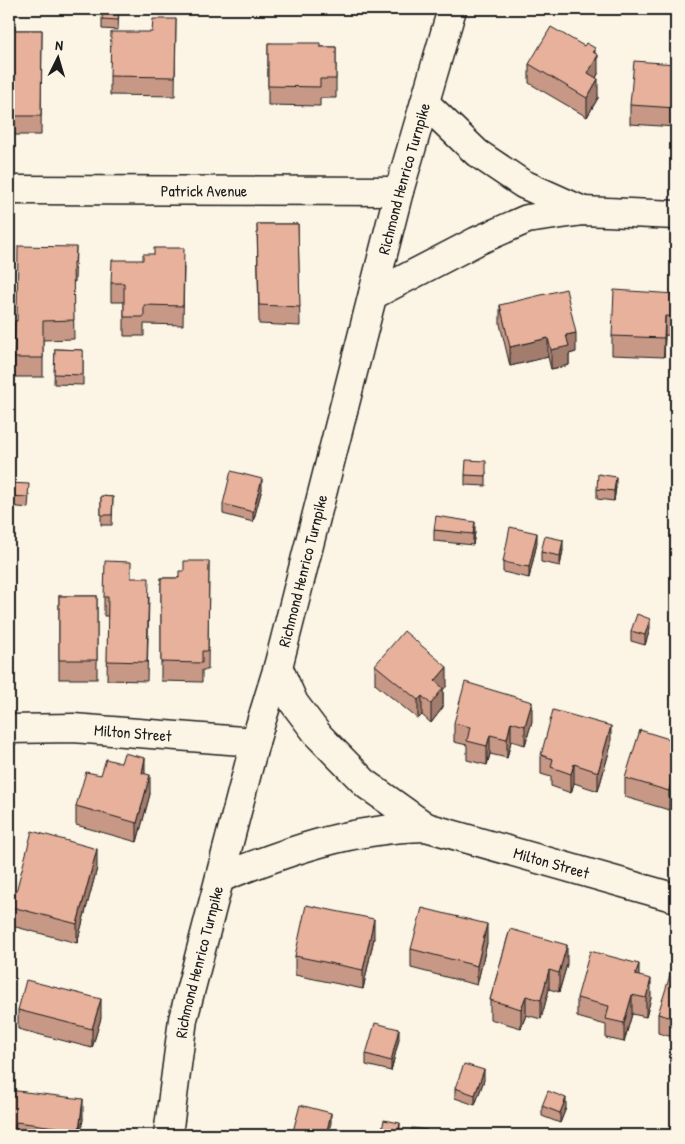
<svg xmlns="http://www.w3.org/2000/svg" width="685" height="1144" viewBox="0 0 685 1144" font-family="'Patrick Hand',sans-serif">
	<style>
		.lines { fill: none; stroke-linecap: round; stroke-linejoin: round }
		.minor-casing { stroke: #1c1c1c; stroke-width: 31 }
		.minor { stroke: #fcf5e5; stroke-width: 28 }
		.wall { fill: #c79886; stroke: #1c1c1c }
		.shaded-wall { fill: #a27c6d; stroke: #1c1c1c }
		.building { fill: #e7b19c; stroke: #1c1c1c }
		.labels { text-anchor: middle; stroke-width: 5; stroke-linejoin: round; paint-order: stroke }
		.street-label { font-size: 16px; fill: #1c1c1c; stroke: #fcf5e5 }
	</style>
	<rect width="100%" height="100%" fill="#fcf5e5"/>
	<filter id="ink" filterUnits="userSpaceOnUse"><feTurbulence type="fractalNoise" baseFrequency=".02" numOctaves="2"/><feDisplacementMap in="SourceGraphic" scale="10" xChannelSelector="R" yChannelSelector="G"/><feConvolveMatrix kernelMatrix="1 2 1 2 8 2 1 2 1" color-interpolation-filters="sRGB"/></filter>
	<g filter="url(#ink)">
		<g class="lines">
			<g class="minor-casing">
				<g id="minor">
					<polyline points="425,103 477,153 523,184 583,211"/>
					<path id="s1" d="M9,190L399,191"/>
					<polyline points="373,295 477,241 527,219 583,211 676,215"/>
					<polyline points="278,667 294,703 319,736 367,785 426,827"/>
					<path id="s2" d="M9,729L73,728L255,742"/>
					<path id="s3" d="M220,878C288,851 352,828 426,827L676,898"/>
					<path id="s4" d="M168,1135L183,1019L255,742L278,667L399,191L452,9"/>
				</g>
			</g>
			<use href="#minor" class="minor"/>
		</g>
		<g class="wall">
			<polygon points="119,9 118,30 102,29 102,19"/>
			<polygon points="176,19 175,96 110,95 110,76 152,32"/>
			<polygon points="9,30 42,30 41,135 9,135"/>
			<polygon points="268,43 320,47 336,47 336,98 320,98 320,106 268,105"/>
			<polygon points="595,53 598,74 596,78 598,98 587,117 529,83 529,64"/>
			<polygon points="676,64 676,127 630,124 630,105"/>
			<polygon points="257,224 298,224 300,326 259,324"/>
			<polygon points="76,247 75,282 73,281 74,339 43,340 43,377 14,377 15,321 17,321"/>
			<polygon points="184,267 183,325 144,324 144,336 124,336 124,302 111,302 111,283"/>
			<polygon points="676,294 676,336 665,335 664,357 612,355 612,336"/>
			<polygon points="500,305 576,352 569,354 569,365 551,369 548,357 510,366 500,324"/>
			<polygon points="55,349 83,350 83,385 54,384"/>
			<polygon points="486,472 486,486 465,485 465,475"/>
			<polygon points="9,486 29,495 28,508 9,506"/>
			<polygon points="616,487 614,501 597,499 597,489"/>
			<polygon points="262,489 253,522 223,514 223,504"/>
			<polygon points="101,496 113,497 112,525 101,525"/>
			<polygon points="434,530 475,532 473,545 434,541"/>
			<polygon points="537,543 529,578 503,572 503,562"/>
			<polygon points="563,550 560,566 541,562 541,552"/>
			<polygon points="209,561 208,670 202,670 202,682 161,681 161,578 179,578 184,571"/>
			<polygon points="131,578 149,597 147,681 107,680 108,616 104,616 104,597"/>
			<rect x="59" y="596" width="38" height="83"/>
			<polygon points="650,629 645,645 631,641 631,631"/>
			<polygon points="375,665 447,686 443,690 443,707 431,723 422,715 418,719 375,684"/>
			<polygon points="532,721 525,745 511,741 507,758 490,754 487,765 467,760 467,745 454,742 454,723"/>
			<polygon points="676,731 676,802 671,801 669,810 625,797 625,778 669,739"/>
			<polygon points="611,745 598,791 574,783 571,793 551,786 551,777 541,774 541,755"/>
			<polygon points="145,774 150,794 137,842 76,825 76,806 101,775"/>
			<polygon points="97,868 77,943 12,926 12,907"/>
			<polygon points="510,929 567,964 559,992 549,989 541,1019 526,1015 521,1028 490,1019 490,1000"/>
			<polygon points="374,938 363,989 295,975 295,956"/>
			<polygon points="487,943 477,985 411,968 411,949"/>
			<polygon points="676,974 676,1038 658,1033 658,1014"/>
			<polygon points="639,976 651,998 646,1017 632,1014 624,1042 606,1038 606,1025 577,1017 577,998"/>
			<polygon points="18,1010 101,1018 92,1048 18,1029"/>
			<polygon points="399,1039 391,1071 366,1065 366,1054"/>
			<polygon points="484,1080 475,1105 455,1098 455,1088"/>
			<polygon points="9,1090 83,1118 81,1135 9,1135"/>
			<polygon points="542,1106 566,1108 560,1123 542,1116"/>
			<polygon points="382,1130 400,1133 400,1135 382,1135"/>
		</g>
		<g class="shaded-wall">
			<polygon points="595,48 595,60 598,55 598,74 588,92 588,73"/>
			<polygon points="598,79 598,98 587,117 587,98"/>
			<polygon points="665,316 665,335 664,357 664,338"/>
			<polygon points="576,333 576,352 569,354 569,365 551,369 551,350 566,335"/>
			<polygon points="548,338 548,357 510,366 510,347"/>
			<polygon points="616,477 616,487 614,501 614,491"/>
			<polygon points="262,479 262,489 253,522 253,512"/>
			<polygon points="475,522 475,532 473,545 473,534"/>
			<polygon points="537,533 537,543 529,578 529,567"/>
			<polygon points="563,540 563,550 560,566 560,556"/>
			<polygon points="650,619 650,629 645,645 645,635"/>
			<polygon points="447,667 447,686 443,690 443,707 431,723 431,704 435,681"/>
			<polygon points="422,696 422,715 418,719 418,700"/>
			<polygon points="532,702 532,721 525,745 525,726"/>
			<polygon points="511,722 511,741 507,758 507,739"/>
			<polygon points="611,726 611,745 598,791 598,772"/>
			<polygon points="490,735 490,754 487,765 487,746"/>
			<polygon points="145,758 145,777 142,773"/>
			<polygon points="574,764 574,783 571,793 571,774"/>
			<polygon points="150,775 150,794 137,842 137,823"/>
			<polygon points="671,782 671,801 669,810 669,791"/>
			<polygon points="97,849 97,868 77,943 77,924"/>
			<polygon points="374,919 374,938 363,989 363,970"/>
			<polygon points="487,924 487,943 477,985 477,966"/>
			<polygon points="567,945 567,964 559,992 559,973"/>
			<polygon points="639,964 639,983 635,975"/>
			<polygon points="549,970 549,989 541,1019 541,1000"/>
			<polygon points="651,979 651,998 646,1017 646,998"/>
			<polygon points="632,995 632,1014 624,1042 624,1023"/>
			<polygon points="526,996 526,1015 521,1028 521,1009"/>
			<polygon points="101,999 101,1018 92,1048 92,1029"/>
			<polygon points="399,1029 399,1039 391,1071 391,1061"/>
			<polygon points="484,1070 484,1080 475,1105 475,1095"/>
			<polygon points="566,1098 566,1108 560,1123 560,1113"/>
			<polygon points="83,1099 83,1118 81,1135 79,1135"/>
			<polygon points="331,1113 331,1123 328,1135 326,1135"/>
			<polygon points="400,1123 400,1135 398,1135"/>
		</g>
		<g class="building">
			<polygon points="103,9 119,9 118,20 102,19"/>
			<polygon points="153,19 176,19 175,77 110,76 111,32 152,32"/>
			<polygon points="551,27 584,46 586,43 595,48 593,52 598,55 588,73 598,79 587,98 529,64"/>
			<polygon points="9,30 42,30 41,116 9,116"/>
			<polygon points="268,43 320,43 320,47 336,47 336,79 320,79 320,87 268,86"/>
			<polygon points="634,61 676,64 676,108 630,105"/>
			<polygon points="257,224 298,224 300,307 259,305"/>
			<polygon points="18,246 76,247 75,263 73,262 74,320 43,321 43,358 14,358 15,321 17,321"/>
			<polygon points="154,248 184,248 183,306 144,305 144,317 124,317 124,283 111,283 112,260 143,260 143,254 154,254"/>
			<polygon points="566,289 576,333 566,335 569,346 551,350 548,338 510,347 500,305"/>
			<polygon points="614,290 676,294 676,317 665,316 664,338 612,336"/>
			<polygon points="55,349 83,350 83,375 54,374"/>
			<polygon points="466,460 486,461 486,476 465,475"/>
			<polygon points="231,471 262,479 253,512 223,504"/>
			<polygon points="598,474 616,477 614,491 597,489"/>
			<polygon points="9,483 29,484 28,497 9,496"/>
			<polygon points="101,496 113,497 112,515 101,515"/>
			<polygon points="436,516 475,522 473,534 434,530"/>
			<polygon points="510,527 537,533 529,567 503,562"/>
			<polygon points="545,536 563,540 560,556 541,552"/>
			<polygon points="105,561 131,562 131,578 149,578 147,662 107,661 108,597 104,597"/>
			<polygon points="184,561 209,561 208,651 202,651 202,663 161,662 161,578 179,578 179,571 184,571"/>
			<rect x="59" y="596" width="38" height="64"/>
			<polygon points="637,614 650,619 645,635 631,631"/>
			<polygon points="404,631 447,667 435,681 443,688 431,704 422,696 418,700 375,665"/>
			<polygon points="465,682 532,702 525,726 511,722 507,739 490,735 487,746 467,741 470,727 454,723"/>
			<polygon points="553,710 611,726 598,772 574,764 571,774 551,767 553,759 541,755"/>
			<polygon points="672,729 676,731 676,783 671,782 669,791 625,778 640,730 669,739"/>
			<polygon points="124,753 145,758 142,773 150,775 137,823 76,806 86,772 101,775 106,759 121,763"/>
			<polygon points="32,831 97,849 77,924 12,907"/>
			<polygon points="306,905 374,919 363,970 295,956"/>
			<polygon points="422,908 487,924 477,966 411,949"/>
			<polygon points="510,929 567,945 559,973 549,970 541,1000 526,996 521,1009 490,1000"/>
			<polygon points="590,951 639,964 635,975 651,979 646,998 632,995 624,1023 606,1019 609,1006 577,998"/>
			<polygon points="671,972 676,974 676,1019 658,1014"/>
			<polygon points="26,980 101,999 92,1029 18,1010"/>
			<polygon points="375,1023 399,1029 391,1061 366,1054"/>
			<polygon points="464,1064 484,1070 475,1095 455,1088"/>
			<polygon points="9,1090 83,1099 79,1130 16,1122 14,1135 9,1135"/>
			<polygon points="548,1091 566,1098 560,1113 542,1106"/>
			<polygon points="300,1105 331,1113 326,1135 292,1135"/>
			<polygon points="384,1120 400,1123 398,1133 382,1130"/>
			<polygon points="412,1128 427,1130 426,1135 410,1135"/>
		</g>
	</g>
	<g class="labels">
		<g class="street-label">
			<text dy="6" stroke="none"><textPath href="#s4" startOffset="986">Richmond Henrico Turnpike</textPath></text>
			<text dy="6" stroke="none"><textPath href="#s1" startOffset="195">Patrick Avenue</textPath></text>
			<text dy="6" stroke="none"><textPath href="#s4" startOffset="581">Richmond Henrico Turnpike</textPath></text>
			<text dy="6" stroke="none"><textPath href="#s2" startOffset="124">Milton Street</textPath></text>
			<text dy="6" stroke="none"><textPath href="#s3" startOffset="344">Milton Street</textPath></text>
			<text dy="6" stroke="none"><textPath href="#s4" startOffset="176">Richmond Henrico Turnpike</textPath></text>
		</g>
	</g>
	<rect width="685" height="1144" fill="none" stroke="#fcf5e5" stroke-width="30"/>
	<rect x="15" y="15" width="655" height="1114" fill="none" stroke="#1c1c1c" stroke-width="2" filter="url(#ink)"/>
	<g transform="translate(58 58) rotate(5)" stroke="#fcf5e5" stroke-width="4" paint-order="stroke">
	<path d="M0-4L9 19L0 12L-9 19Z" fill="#1c1c1c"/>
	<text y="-8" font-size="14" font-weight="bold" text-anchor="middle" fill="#1c1c1c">N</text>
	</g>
</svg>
